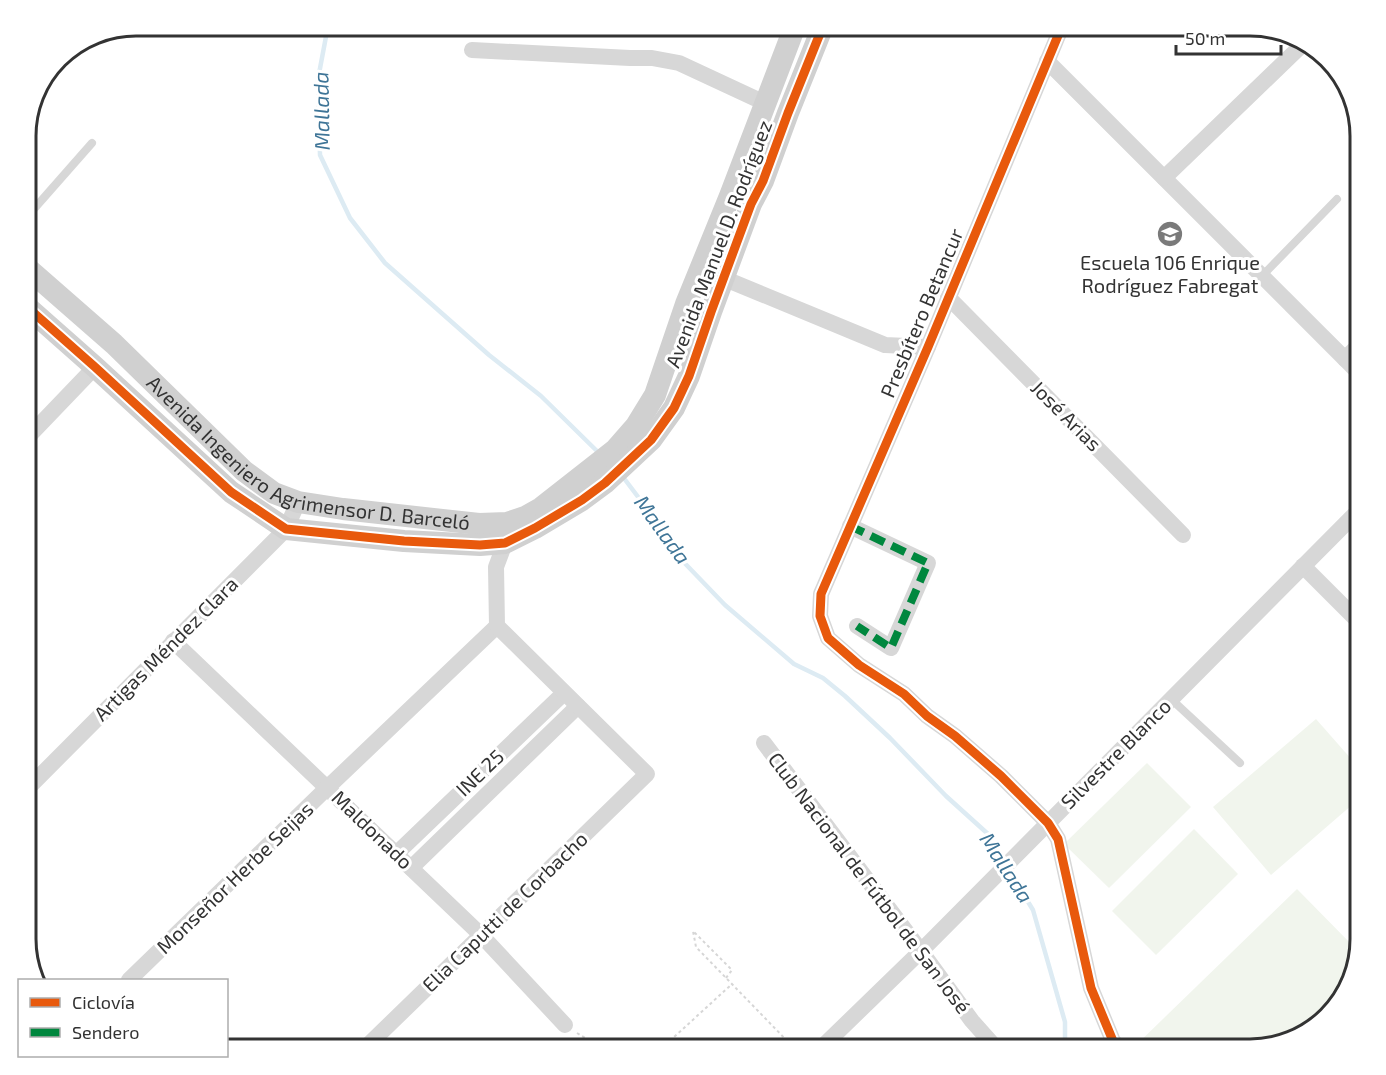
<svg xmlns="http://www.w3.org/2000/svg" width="1386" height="1075" viewBox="0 0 1386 1075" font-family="'Exo 2',sans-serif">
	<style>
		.green { fill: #f1f5ed }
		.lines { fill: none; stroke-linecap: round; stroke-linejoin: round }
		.stream { stroke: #ddebf3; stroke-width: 4.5 }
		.path { stroke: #d6d6d6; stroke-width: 2; stroke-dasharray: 3 3; stroke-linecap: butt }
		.lane { stroke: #d7d7d7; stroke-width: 8 }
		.street { stroke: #d7d7d7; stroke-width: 16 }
		.secondary { stroke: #d0d0d0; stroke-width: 22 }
		.quiet { stroke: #00873e; stroke-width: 8; stroke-dasharray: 15 8; stroke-linecap: butt }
		.cycleway-casing { stroke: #fff; stroke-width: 13 }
		.cycleway { stroke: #e8590c; stroke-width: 9 }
		.labels { text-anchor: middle; stroke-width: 6; stroke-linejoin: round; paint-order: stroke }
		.street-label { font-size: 20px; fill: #333; stroke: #fff }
		.poi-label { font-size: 20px; fill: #333; stroke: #fff }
		.water-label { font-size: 21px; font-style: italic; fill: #3f7597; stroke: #fff }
		.rim { fill: none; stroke: #333; stroke-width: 3 }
	</style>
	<rect width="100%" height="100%" fill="#fff"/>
	<g class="green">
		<polygon points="1316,719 1360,769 1360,798 1271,875 1213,807"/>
		<polygon points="1147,763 1191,807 1109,888 1064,844"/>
		<polygon points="1194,829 1238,874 1156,955 1112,911"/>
		<polygon points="1297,889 1357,950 1337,1006 1298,1038 1250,1049 1132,1049"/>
	</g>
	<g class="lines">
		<g class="stream">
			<polyline points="328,26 318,79 320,155 350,218 385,263 489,355 541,396 600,454"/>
			<polyline points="623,477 651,514 673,551 725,605 794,664 823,678 845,696 890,738 946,796 988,834 1004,861"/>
			<polyline points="1008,869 1033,910 1065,1022 1065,1049"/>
		</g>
		<g class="path">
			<polyline points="726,978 732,970 693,931 696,947 795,1049"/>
			<polyline points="577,1033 603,1049"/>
			<polyline points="661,1049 732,984"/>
		</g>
		<g class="lane">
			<polyline points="26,218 92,143"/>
			<polyline points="1262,276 1337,199"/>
			<polyline points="1171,699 1240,763"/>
		</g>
		<g class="street">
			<polyline points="1062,26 928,347 821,594 820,616 828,638 859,665 904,694 927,716 955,736 1001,776 1048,823 1058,839 1091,988 1113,1041 1120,1049"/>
			<polyline points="472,50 630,58 652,58 679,63 765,103"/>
			<polyline points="1047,61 1360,374"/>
			<polyline points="1164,178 1303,44"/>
			<polyline points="701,269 885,345 928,347"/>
			<polyline points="948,297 1183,535"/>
			<polyline points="1345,359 1360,344"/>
			<polyline points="26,439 95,367"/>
			<polyline points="850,526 928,563 891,648 857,626"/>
			<polyline points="1303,566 1360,623"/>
			<polyline points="173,641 481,935 565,1025"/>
			<polyline points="764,743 921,951 972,1021 997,1049"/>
			<polyline points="26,790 286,529 298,502"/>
			<polyline points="396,854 564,693"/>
			<polyline points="411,868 578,706"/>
			<polyline points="129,980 327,788 497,626"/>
			<polyline points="364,1049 647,774 497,626 496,567 505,543 506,532"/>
			<polyline points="820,1049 921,951 1360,509"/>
		</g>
		<g class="secondary">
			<path id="s1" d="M26,267L114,344L244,471L274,493L298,502L343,509L479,524L507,523L525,517L541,508L615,450L636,426L655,395L686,304L730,196L795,26"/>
			<polyline points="26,306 95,367 231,492 286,529 404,541 480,545 505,543 535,528 582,500 605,483 651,440 674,408 689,376 711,312 751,204 763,181 788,113 823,26"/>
		</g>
		<polyline class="quiet" points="850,526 928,563 891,648 857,626"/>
		<g class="cycleway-casing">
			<g id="cycleway">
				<polyline points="1062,26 928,347 821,594 820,616 828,638 859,665 904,694 927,716 955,736 1001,776 1048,823 1058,839 1091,988 1113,1041 1120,1049"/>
				<polyline points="26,306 95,367 231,492 286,529 404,541 480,545 505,543 535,528 582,500 605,483 651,440 674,408 689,376 711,312 751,204 763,181 788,113 823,26"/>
			</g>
		</g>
		<use href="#cycleway" class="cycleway"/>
	</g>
	<defs>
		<g id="school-disc" transform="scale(1.35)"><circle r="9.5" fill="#7a7a7a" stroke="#fff"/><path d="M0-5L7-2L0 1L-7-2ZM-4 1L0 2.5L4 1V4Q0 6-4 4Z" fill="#fff"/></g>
	</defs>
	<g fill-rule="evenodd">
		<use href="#school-disc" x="1170" y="234"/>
	</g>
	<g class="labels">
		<g class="street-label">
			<text transform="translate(719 244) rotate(-69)" y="7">Avenida Manuel D. Rodríguez</text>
			<text transform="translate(922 313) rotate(-67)" y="7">Presbítero Betancur</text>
			<text transform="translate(1066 416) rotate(45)" y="7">José Arias</text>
			<text dy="7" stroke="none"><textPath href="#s1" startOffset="351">Avenida Ingeniero Agrimensor D. Barceló</textPath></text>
			<text transform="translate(166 649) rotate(-45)" y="7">Artigas Méndez Clara</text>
			<text transform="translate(1116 754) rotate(-45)" y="7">Silvestre Blanco</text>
			<text transform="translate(480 773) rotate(-44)" y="7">INE 25</text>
			<text transform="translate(372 830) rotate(44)" y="7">Maldonado</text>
			<text transform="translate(235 878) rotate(-44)" y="7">Monseñor Herbe Seijas</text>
			<text transform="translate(869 883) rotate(53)" y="7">Club Nacional de Fútbol de San José</text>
			<text transform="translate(505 912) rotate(-44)" y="7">Elia Caputti de Corbacho</text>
		</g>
		<g class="poi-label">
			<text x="1170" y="270">Escuela 106 Enrique<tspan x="1170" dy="23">Rodríguez Fabregat</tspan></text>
		</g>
		<g class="water-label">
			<text transform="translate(322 111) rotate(-91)" y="7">Mallada</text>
			<text transform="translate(662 530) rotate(54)" y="7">Mallada</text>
			<text transform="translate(1006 868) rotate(57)" y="7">Mallada</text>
		</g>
	</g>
	<path d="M0 0H1386V1075H0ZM136 36H1250A100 100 0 0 1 1350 136V939A100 100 0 0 1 1250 1039H136A100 100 0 0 1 36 939V136A100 100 0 0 1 136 36Z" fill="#fff" fill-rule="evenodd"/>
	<path class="rim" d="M136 36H1250A100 100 0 0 1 1350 136V939A100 100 0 0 1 1250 1039H136A100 100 0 0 1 36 939V136A100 100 0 0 1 136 36Z"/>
	<rect x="18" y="979" width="210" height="78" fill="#ffffff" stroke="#adadad" stroke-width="1.5"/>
	<rect x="30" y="998" width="30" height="9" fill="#e8590c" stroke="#adadad" stroke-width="1.5"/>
	<text x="72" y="1009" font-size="18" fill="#333333">Ciclovía</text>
	<rect x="30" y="1028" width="30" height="9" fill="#00873e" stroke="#adadad" stroke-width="1.5"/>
	<text x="72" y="1039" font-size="18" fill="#333333">Sendero</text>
	<path d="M1176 45v9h105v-9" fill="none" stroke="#333333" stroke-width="3"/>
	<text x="1185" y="45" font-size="18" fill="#333333" stroke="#ffffff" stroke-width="4.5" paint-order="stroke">50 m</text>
</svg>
